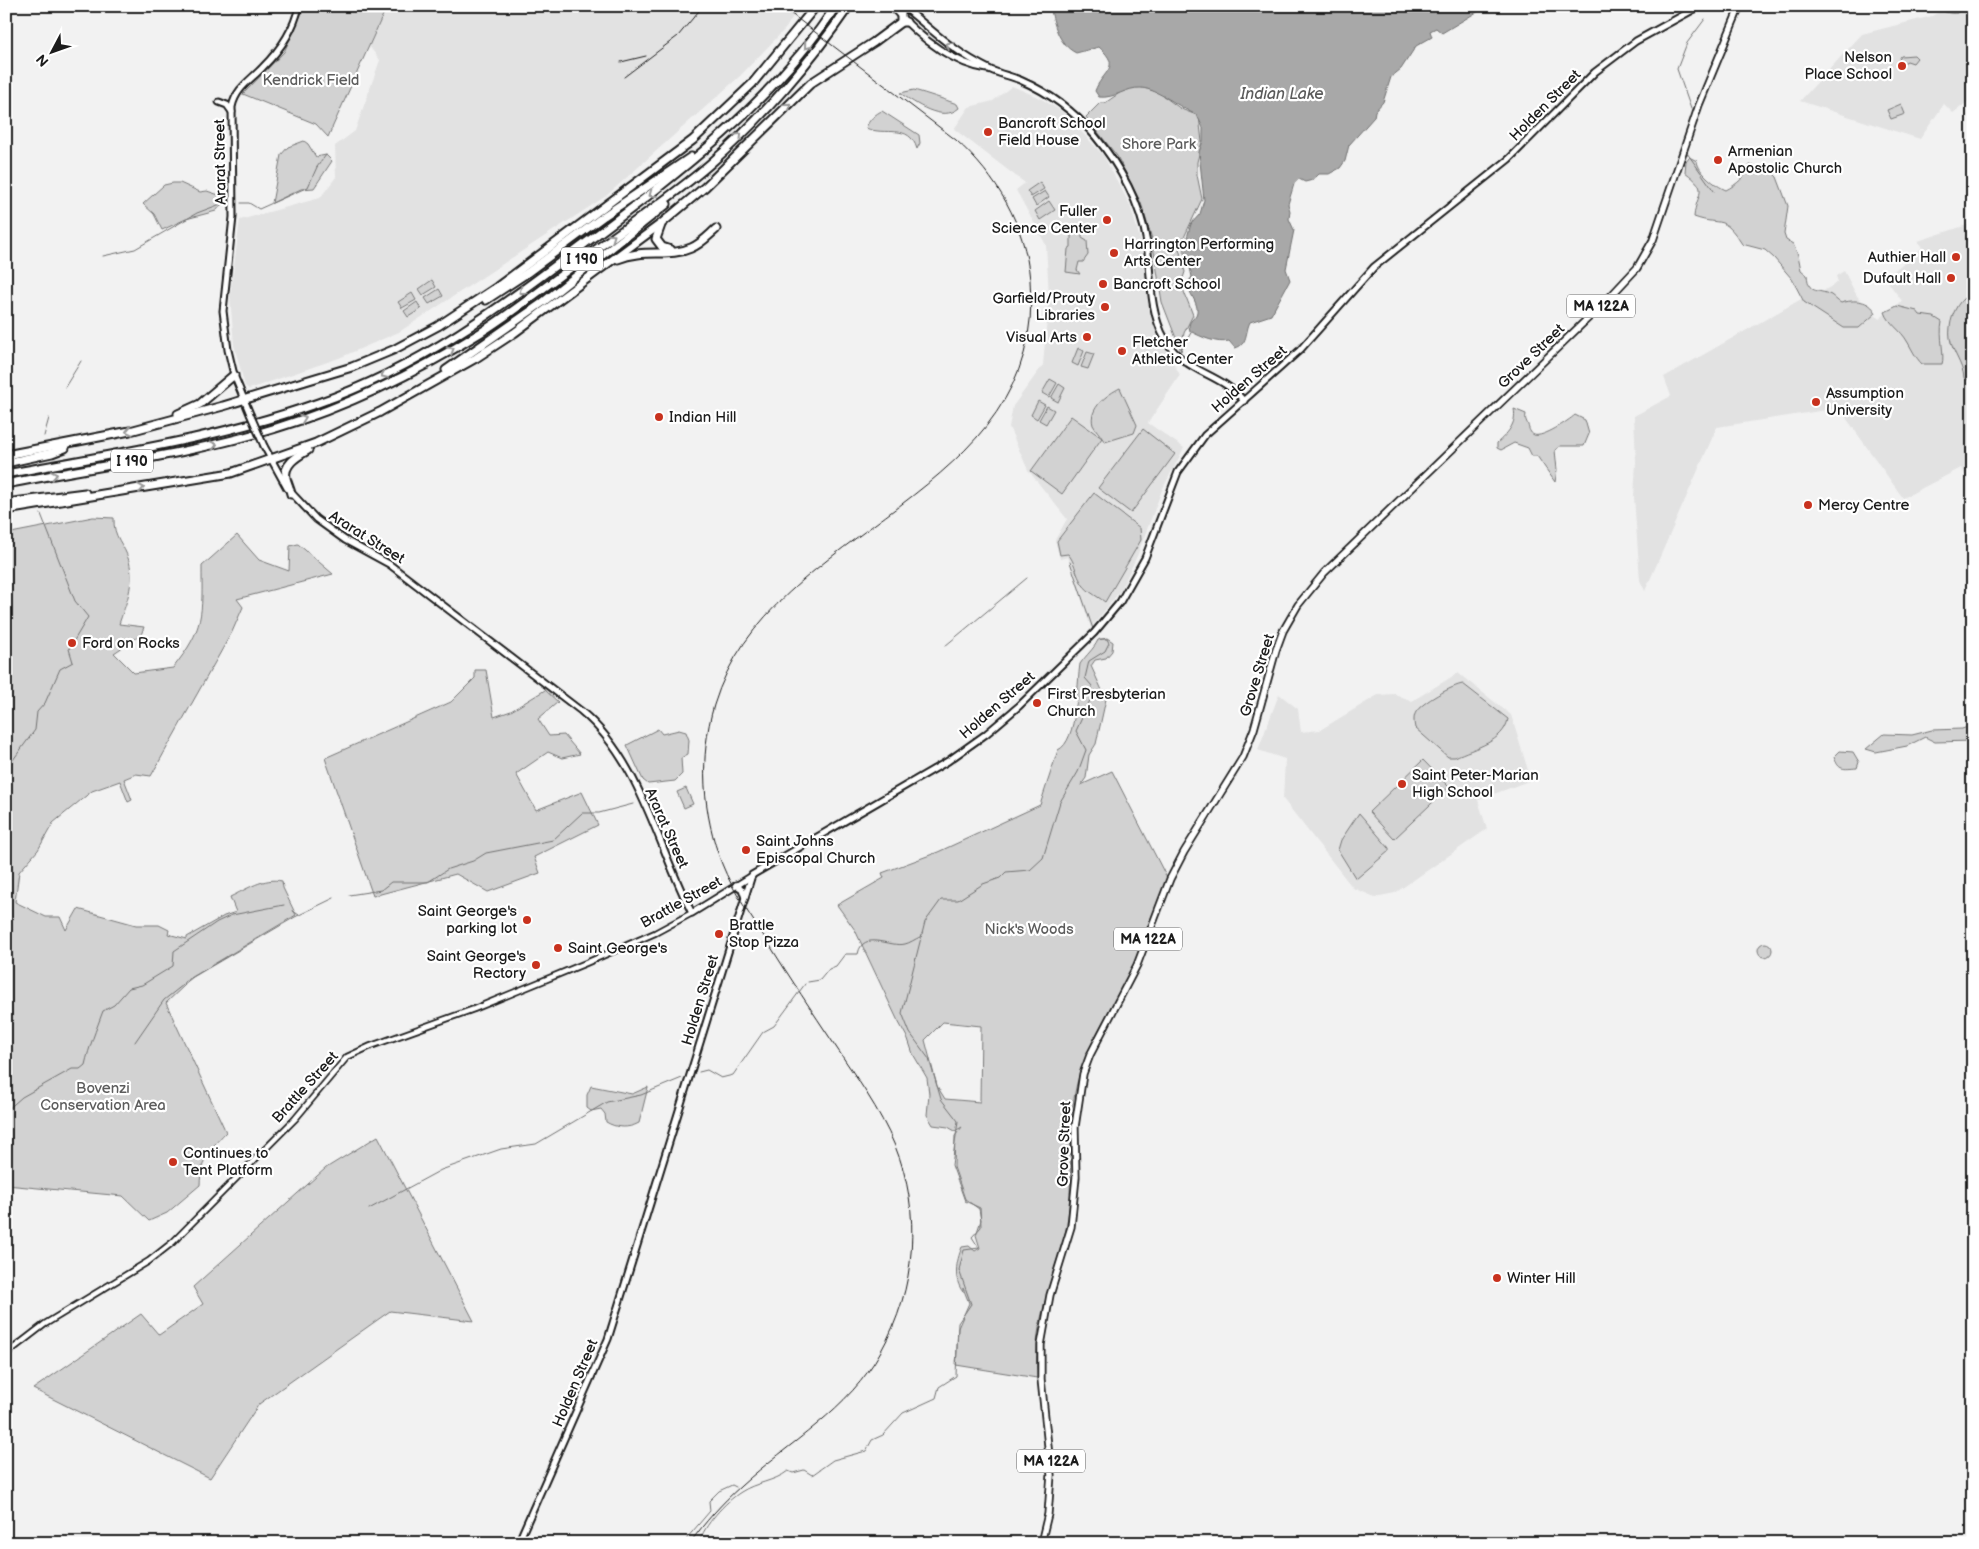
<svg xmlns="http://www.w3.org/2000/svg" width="1979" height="1549" viewBox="0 0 1979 1549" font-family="'Balsamiq Sans',sans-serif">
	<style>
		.built { fill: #e2e2e2 }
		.green { fill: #d2d2d2; stroke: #777; fill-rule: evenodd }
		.water { fill: #a8a8a8; stroke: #707070 }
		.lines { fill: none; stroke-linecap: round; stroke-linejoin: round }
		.stream { stroke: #707070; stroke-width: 1 }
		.tertiary-casing { stroke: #1c1c1c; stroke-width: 8 }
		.secondary-casing { stroke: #1c1c1c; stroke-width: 9 }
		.primary-casing { stroke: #1c1c1c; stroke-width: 9 }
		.motorway-casing { stroke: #1c1c1c; stroke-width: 11 }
		.tertiary { stroke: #fff; stroke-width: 4.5 }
		.secondary { stroke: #fff; stroke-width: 5 }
		.primary { stroke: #fff; stroke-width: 5.5 }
		.motorway { stroke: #fff; stroke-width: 7 }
		.rail { stroke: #1c1c1c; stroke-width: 1 }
		.secondary-bridge-casing { stroke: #1c1c1c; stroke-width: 9; stroke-linecap: butt }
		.secondary-bridge { stroke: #fff; stroke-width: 5 }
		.oneway { stroke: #999 }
		.poi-dot { fill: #c8321e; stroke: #fff; stroke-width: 2 }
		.labels { text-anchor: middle; stroke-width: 4.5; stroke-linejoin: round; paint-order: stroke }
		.shield { fill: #fff; stroke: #606060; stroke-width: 1 }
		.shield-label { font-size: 14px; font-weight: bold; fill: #1c1c1c }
		.poi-label { font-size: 15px; fill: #1c1c1c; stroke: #fff; text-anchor: start }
		.park-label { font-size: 15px; fill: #5c5c5c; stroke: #fff }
		.street-label { font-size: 15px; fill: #1c1c1c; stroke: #fff }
		.water-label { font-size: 16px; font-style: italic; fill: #5b5b5b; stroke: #fff }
	</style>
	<rect width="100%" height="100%" fill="#f2f2f2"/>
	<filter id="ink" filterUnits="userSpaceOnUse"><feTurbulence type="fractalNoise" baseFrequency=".02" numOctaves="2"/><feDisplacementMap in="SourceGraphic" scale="10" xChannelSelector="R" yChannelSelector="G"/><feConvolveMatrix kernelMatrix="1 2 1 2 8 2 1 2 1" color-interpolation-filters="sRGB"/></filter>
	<g filter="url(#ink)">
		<g class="built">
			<polygon points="387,6 799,6 786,28 740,76 606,196 399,332 339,358 249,389 245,386 234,345 230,296 240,220 320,198 336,177 335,146 355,131 380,60 369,46"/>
			<polygon points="1949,6 1973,6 1973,98 1953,113 1944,104 1920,139 1800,101 1862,34 1932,16"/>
			<polygon points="1012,86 1040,98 1063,112 1103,155 1130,205 1144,253 1149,294 1160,339 1180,375 1148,423 1184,448 1162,490 1137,556 1120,591 1091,628 1068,557 1060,559 1055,540 1067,519 1028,470 1009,427 1013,406 1043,365 1049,296 1046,245 1016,190 1025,183 954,129 969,107 993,101"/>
			<polygon points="1973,223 1973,487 1961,468 1903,498 1839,408 1717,427 1645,591 1640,580 1634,497 1636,462 1634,416 1671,396 1664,377 1819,289 1822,292 1838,282 1836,276 1844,271 1857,296 1879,319 1902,301 1885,278 1922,248 1918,241"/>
			<polygon points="1458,673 1511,715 1531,780 1478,800 1487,829 1395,893 1375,897 1353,888 1283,799 1285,759 1258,750 1279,694 1298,709 1301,732 1320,730 1378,695 1395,694 1412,701"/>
		</g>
		<g class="green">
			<polygon points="305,6 387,6 328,137 316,124 243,94 284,52"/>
			<path d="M1938,6H1963L1957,13C1951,14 1940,12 1938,6Z"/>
			<polygon points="1914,55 1917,58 1913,63 1907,61 1900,65 1897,63 1901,56"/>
			<polygon points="1137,86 1158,92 1181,109 1199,116 1202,142 1197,162 1197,175 1202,199 1179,248 1185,272 1181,284 1193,315 1184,333 1181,351 1162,302 1152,239 1141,203 1117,156 1086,117 1100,103 1105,103 1121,92"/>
			<path d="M914,90C928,94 943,99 957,104L959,108C942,123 915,103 900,93Z"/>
			<polygon points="1901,104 1905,114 1891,119 1887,110"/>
			<path d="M882,111L919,135L920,143L917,149C909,122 885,137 866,128C868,121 876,113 882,111Z"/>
			<polygon points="304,141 308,144 316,157 326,155 332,161 314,188 301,189 272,203 281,155 288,147"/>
			<path d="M1689,157L1697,161C1698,172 1716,186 1726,190C1736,185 1747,176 1750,165L1770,170L1777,177L1788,206L1784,234L1786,240L1793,244L1798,255L1801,270L1807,275C1809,295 1816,288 1831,295C1834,297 1837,301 1841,303C1854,299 1870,300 1876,313L1859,328H1844L1804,302L1792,279L1774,258L1765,250L1742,244C1722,213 1722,227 1694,217C1696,192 1711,191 1685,172L1686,161Z"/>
			<polygon points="1040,182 1044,189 1031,197 1027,191"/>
			<polygon points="173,183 180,183 200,192 207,191 219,195 223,203 216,211 186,219 162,230 154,214 143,204 164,185"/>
			<polygon points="1045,191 1049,197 1036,206 1032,199"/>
			<polygon points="1049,201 1055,210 1040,220 1035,211"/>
			<polygon points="1071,231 1082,233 1082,238 1087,241 1088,255 1083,262 1079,262 1077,270 1080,274 1066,272 1068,249 1071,247"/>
			<polygon points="432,280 436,287 423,295 419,289"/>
			<polygon points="439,289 443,296 429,304 425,298"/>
			<polygon points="412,293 416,300 402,308 398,302"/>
			<path d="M1964,298H1973V380L1971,381L1964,378C1963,364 1952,352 1950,338C1948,325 1954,306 1964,298Z"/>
			<polygon points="417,302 421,309 408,317 404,311"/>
			<path d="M1897,306L1917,311L1920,315L1934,317L1942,322C1939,336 1945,356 1942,364H1922C1915,357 1912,349 1907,341C1901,330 1889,324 1885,312Z"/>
			<polygon points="1078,348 1084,351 1078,366 1072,363"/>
			<polygon points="1087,352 1094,354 1088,369 1081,367"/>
			<polygon points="1050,379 1057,383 1049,397 1042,393"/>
			<polygon points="1059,384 1065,388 1058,402 1051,398"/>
			<path d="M1120,388L1137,425L1134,433L1105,442L1102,438L1062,494L1031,471L1071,416L1102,438C1100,434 1095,429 1093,425C1088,408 1108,394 1120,388Z"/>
			<polygon points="1038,401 1045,405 1037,419 1031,415"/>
			<polygon points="1047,406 1054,410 1046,424 1039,420"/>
			<path d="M1514,409L1526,414C1525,420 1526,420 1528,425C1529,429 1530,433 1534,435C1543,438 1568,421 1575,415L1585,420L1589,434L1584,446H1560L1555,450L1557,470L1555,482L1537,456H1532L1528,448L1514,443L1501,450L1497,448V443C1507,434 1517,424 1514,409Z"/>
			<polygon points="1143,429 1175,454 1131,513 1098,488"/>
			<path d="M1094,493L1140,528L1141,540L1105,602C1096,595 1085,591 1080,580C1075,571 1075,562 1068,554L1060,555L1057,541Z"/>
			<path d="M93,517L114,518C113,538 124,543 129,561C135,584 126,603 119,624L144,627L141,635L114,653L134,673L173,668C205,628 202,615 202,566L237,535L259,560L289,571L290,546L298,544L333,574L237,599L243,607L232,632L151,776L136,774L124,779L132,800L128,802L120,781L92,791L53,823L38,850L19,872L15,902L46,917H60L66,930L78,909L136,925H159L169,930L168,934L187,939V937L224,916L236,912L230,897C247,889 264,877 282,881L283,888L296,915L184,982L185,985L166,1003L226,1132C208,1151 201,1159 200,1185L167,1213L149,1221L123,1196L6,1185V534Z"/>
			<path d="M1107,638L1113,642L1112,651L1106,658L1095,660L1091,666L1106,699L1096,744L1089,755L1086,778L1081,785L1112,771L1167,878C1154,911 1143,945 1128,977C1110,1012 1087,1044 1077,1083C1065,1132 1076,1183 1065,1234C1059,1262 1047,1289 1041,1318C1036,1338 1036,1358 1037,1378L956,1365L958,1328L969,1303L963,1288V1292C953,1279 956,1262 962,1247L969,1246L975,1251L980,1248L976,1235L981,1220L979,1209L965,1199L954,1167L955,1136L962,1127L955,1131L948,1127L933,1125L927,1115L929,1094L927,1078L913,1054L908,1039L897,1019L855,930L837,905L884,878L882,873L938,852L1040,805L1058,750C1078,741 1077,683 1080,664C1086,655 1094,649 1098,640ZM943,1022L981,1026L980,1102L945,1099L937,1086L925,1040Z"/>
			<polygon points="475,670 486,670 494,717 511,711 545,690 558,702 538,719 549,736 564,735 580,754 562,758 548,752 516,774 536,810 582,792 598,825 534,857 540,873 488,892 456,874 373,896 325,758 451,702 475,678"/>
			<path d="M1463,684L1508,719C1504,742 1474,748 1455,757H1448L1415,728C1414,723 1413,717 1416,712C1421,703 1453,685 1463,684Z"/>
			<polygon points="1973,725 1973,741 1935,742 1925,737 1907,746 1876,752 1866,749 1884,734 1912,735 1932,730 1962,729"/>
			<polygon points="658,729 662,734 679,730 686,732 689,740 688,754 681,758 682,774 675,781 648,784 643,780 627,745"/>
			<path d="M1840,751L1853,752L1859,762L1857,768C1843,769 1839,771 1834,757Z"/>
			<polygon points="1423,760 1449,787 1394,839 1369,812"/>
			<polygon points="686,788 693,804 684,808 677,792"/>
			<polygon points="1359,813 1389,848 1389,851 1356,879 1338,850 1341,840"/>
			<circle cx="1765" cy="950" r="7"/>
			<path d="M591,1086L632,1094L648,1087L639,1123C628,1129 616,1128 606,1122L605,1114L601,1109L591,1111L587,1108V1095Z"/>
			<polygon points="378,1136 474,1321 390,1311 259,1404 210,1478 33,1389 141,1314 159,1335 203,1304 193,1287 326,1168"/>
		</g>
		<path class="water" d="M1050,6H1487L1442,33L1436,28L1430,31L1432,37L1416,46L1401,69L1391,77L1383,102L1375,111L1374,117L1349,145L1345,161L1340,168L1329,174H1319L1313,180L1305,182L1299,179L1294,184L1288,204L1290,211L1289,219L1294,230L1286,269L1290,280L1271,315L1250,322C1245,332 1248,345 1235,348L1229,341C1217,344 1201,337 1190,331L1189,326C1190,320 1193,320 1196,315C1201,305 1188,293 1187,283L1192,277L1189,263L1183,251L1191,224L1200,214L1204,200L1199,152L1203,141V128L1197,115C1180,108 1158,89 1141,88C1126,87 1115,99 1099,97L1095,91C1102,71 1123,68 1099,47L1076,53C1058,44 1054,24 1050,6Z"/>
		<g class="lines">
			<g class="stream">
				<polyline points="1691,109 1677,69 1687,43 1705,19"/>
				<polyline points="1687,153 1714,191"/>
				<polyline points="241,203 249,203 259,209 308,187 317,167 326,155"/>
				<polyline points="103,256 135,249 197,213 226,202"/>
				<polyline points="1181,350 1192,331"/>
				<polyline points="65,387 81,361"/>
				<polyline points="44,436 49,418"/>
				<polyline points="1070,562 1093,629"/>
				<polyline points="945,646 1027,578"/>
				<polyline points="6,774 10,764 35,730 37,712 45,703 60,669 73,662 69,649 88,617 75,601 41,514"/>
				<polyline points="349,895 381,890 391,882 428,882 448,869 473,861 486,853 553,840 582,813 599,813 633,804"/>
				<polyline points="293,911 299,915"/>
				<path d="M808,982L820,980L829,969L836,966L845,954H858C863,929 890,948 905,944C910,943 915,939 920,937"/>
				<polyline points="135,1042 164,1000 193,977 295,917 334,898"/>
				<polyline points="699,1072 707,1070 721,1078 733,1075 763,1032 774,1026 805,984"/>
				<path d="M6,1111L22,1097L72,1069H80L85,1065C89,1047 96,1030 103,1011L114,1005L129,988L142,985L173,966L174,951L217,922L232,915L284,905"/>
				<polyline points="369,1209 441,1170 501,1149 536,1144 607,1102 641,1095 682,1078"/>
				<polyline points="687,1543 687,1538 710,1511 709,1501 719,1491 732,1485 736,1487"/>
				<path d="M699,1543C704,1525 725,1502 741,1492C756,1482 774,1482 788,1471L793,1473L804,1470L812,1475L833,1460L866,1451L872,1440L883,1435L903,1413L936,1398L939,1387L956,1376L958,1323L971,1304L959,1270L964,1250L979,1248L972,1237L981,1227L980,1208L965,1201L952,1165L958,1121L941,1099L929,1059L910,1033L902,1013L925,922L941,900H958L983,884L1000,878L1006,872L1030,870L1043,858L1060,802L1078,772L1086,750L1076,731L1091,698L1092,686L1085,678L1089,661L1105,651L1109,643L1107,639H1100"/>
			</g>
			<g class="tertiary-casing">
				<polyline id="tertiary" points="6,1354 45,1324 149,1261 173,1242 295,1119 347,1057 371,1046 474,1009 586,963 655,933 692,913"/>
			</g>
			<g class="secondary-casing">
				<g id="secondary">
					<path d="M891,6C916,34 949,63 987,69"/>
					<path d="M903,6C934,32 954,52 991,70C1000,74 1010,76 1020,80C1050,93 1074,111 1095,136C1120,166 1141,204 1147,243C1151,274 1149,312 1165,339C1186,375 1219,371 1244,401"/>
					<polyline points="219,102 227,105 232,112"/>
					<path d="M250,414L234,375L228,350L223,311L233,217L232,107C236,88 251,80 263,67C280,50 294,30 299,6"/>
					<path d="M264,446L287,488L316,519L345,540L389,564L581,711C641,761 657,846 692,913L752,876"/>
					<polyline points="736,885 742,889 745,898"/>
					<polyline points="518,1543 608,1339 752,875 948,761 986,734 1019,706 1094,633 1120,602 1145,558 1178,472 1205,435 1300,350 1374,267 1509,159 1595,72 1636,41 1700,6"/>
				</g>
			</g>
			<g class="primary-casing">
				<polyline id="primary" points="1041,1543 1048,1514 1051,1475 1041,1379 1041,1345 1050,1295 1071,1227 1076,1177 1075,1127 1083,1074 1090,1055 1137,965 1170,879 1184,852 1243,757 1254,729 1276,650 1283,631 1298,605 1324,573 1608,299 1637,268 1653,240 1699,105 1740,6"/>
			</g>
			<g class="motorway-casing">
				<g id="motorway">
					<polyline points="901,22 901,6"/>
					<polyline points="661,225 656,239 662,247 671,250"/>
					<path d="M618,259C644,248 669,258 691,248C701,244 708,236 716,229"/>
					<polyline points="486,300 527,273 604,216 691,157"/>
					<polyline points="446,370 542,303 667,204"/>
					<polyline points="178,414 200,404 234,375"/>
					<polyline points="6,455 130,431 223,406 352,367 393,350 438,326 497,287 693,140 752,84 816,6"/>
					<polyline points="6,463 52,453 65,448"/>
					<path d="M6,474C111,454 217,439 318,403C420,368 502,306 587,242C679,173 772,103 836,6"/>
					<path d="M6,484C96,466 188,455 276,428C348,406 416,373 480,333C518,309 553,280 590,254C630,224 672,197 710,164C761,120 811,61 849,6"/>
					<path d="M291,494C290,488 287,483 286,478C283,464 298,456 308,450"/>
					<polyline points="6,503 85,493"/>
					<polyline points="6,510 231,473 316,443 380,412 476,358 514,333 662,223 705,187 811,83 874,42 901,22 906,22"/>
				</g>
			</g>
			<use href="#tertiary" class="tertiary"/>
			<use href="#secondary" class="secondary"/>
			<use href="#primary" class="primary"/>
			<use href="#motorway" class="motorway"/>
			<g class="rail">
				<polyline points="621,62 646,56"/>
				<polyline points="624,77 678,36 703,6"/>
				<path d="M690,1543C705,1522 722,1503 741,1486C789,1442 849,1410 881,1351C916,1289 922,1212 895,1146C880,1110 856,1077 834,1044C812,1011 790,978 769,944C752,918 733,892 722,864C702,813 699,757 714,705C769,523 1049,497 1030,280C1025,224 997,177 956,140L781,6"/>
			</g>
			<g class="secondary-bridge-casing">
				<polyline id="secondary-bridge" points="250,414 264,446"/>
			</g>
			<use href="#secondary-bridge" class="secondary-bridge"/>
		</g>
		<defs><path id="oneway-chevron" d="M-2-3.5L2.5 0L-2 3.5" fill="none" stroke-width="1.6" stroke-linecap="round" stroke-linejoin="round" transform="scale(1.25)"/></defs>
		<g class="oneway">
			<use href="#oneway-chevron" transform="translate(949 45) rotate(-147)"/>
			<use href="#oneway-chevron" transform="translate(807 46) rotate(129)"/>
			<use href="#oneway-chevron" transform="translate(788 106) rotate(-44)"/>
			<use href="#oneway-chevron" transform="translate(739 136) rotate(-45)"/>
			<use href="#oneway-chevron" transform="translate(652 194) rotate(143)"/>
			<use href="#oneway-chevron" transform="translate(612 237) rotate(-35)"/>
			<use href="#oneway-chevron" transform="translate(522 291) rotate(143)"/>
			<use href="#oneway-chevron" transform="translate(451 350) rotate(-31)"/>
			<use href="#oneway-chevron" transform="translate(384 375) rotate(155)"/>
			<use href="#oneway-chevron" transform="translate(303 418) rotate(-20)"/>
			<use href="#oneway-chevron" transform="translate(129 431) rotate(167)"/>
			<use href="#oneway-chevron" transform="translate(214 445) rotate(-13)"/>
			<use href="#oneway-chevron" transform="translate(54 475) rotate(-11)"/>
			<use href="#oneway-chevron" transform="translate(141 488) rotate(-8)"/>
		</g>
	</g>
	<g class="poi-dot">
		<circle cx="1902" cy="66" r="5"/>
		<circle cx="988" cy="132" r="5"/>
		<circle cx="1718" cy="160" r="5"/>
		<circle cx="1107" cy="220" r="5"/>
		<circle cx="1114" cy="253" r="5"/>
		<circle cx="1956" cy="257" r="5"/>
		<circle cx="1951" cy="278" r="5"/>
		<circle cx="1103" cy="284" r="5"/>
		<circle cx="1105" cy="307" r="5"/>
		<circle cx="1087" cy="337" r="5"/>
		<circle cx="1122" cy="351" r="5"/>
		<circle cx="1816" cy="402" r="5"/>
		<circle cx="659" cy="417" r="5"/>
		<circle cx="1808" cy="505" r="5"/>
		<circle cx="72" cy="643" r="5"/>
		<circle cx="1037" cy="703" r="5"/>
		<circle cx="1402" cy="784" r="5"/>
		<circle cx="746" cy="850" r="5"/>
		<circle cx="527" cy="920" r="5"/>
		<circle cx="719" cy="934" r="5"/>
		<circle cx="558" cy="948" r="5"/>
		<circle cx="536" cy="965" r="5"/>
		<circle cx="173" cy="1162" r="5"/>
		<circle cx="1497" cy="1278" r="5"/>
	</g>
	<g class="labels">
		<g class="shield">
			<rect x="561" y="247.5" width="42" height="23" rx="4"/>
			<rect x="1567" y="294.5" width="68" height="23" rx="4"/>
			<rect x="111" y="449.5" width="42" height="23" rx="4"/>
			<rect x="1114" y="927.5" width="68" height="23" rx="4"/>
			<rect x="1017" y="1449.5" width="68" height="23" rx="4"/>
		</g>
		<g class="shield-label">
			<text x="582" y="264">I 190</text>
			<text x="1601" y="311">MA 122A</text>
			<text x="132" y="466">I 190</text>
			<text x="1148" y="944">MA 122A</text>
			<text x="1051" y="1466">MA 122A</text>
		</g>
		<g class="poi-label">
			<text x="1892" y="62" text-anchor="end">Nelson<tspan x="1892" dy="17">Place School</tspan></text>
			<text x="998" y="128">Bancroft School<tspan x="998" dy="17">Field House</tspan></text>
			<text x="1728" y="156">Armenian<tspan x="1728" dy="17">Apostolic Church</tspan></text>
			<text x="1097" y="216" text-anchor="end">Fuller<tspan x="1097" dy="17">Science Center</tspan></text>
			<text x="1124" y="249">Harrington Performing<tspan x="1124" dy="17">Arts Center</tspan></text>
			<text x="1946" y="262" text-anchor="end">Authier Hall</text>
			<text x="1941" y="283" text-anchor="end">Dufault Hall</text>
			<text x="1113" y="289">Bancroft School</text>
			<text x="1095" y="303" text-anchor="end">Garfield/Prouty<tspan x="1095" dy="17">Libraries</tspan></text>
			<text x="1077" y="342" text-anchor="end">Visual Arts</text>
			<text x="1132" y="347">Fletcher<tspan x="1132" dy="17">Athletic Center</tspan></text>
			<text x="1826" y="398">Assumption<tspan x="1826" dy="17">University</tspan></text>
			<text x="669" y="422">Indian Hill</text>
			<text x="1818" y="510">Mercy Centre</text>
			<text x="82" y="648">Ford on Rocks</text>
			<text x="1047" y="699">First Presbyterian<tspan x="1047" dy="17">Church</tspan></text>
			<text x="1412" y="780">Saint Peter-Marian<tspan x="1412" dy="17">High School</tspan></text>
			<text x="756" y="846">Saint Johns<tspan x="756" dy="17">Episcopal Church</tspan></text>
			<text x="517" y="916" text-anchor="end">Saint George's<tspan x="517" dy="17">parking lot</tspan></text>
			<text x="729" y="930">Brattle<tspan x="729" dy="17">Stop Pizza</tspan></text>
			<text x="568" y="953">Saint George's</text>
			<text x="526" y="961" text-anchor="end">Saint George's<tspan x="526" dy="17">Rectory</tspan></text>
			<text x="183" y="1158">Continues to<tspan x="183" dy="17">Tent Platform</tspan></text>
			<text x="1507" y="1283">Winter Hill</text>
		</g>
		<g class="park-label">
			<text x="311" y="85">Kendrick Field</text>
			<text x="1159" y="149">Shore Park</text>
			<text x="1029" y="934">Nick's Woods</text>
			<text x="103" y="1093">Bovenzi<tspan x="103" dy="17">Conservation Area</tspan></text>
		</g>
		<g class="street-label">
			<text transform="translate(1545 105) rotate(-45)" y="5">Holden Street</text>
			<text transform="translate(220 162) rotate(-91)" y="5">Ararat Street</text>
			<text transform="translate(1531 356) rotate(-44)" y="5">Grove Street</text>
			<text transform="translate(1249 379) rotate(-41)" y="5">Holden Street</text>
			<text transform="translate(367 537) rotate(32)" y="5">Ararat Street</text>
			<text transform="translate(1257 675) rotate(-73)" y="5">Grove Street</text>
			<text transform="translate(997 705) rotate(-41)" y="5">Holden Street</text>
			<text transform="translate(667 828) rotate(66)" y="5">Ararat Street</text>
			<text transform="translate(681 902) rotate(-29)" y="5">Brattle Street</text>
			<text transform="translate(700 1000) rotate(-73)" y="5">Holden Street</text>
			<text transform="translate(305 1087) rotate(-48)" y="5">Brattle Street</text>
			<text transform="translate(1064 1144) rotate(-88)" y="5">Grove Street</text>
			<text transform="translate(575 1383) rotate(-67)" y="5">Holden Street</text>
		</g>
		<g class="water-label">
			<text x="1282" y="99">Indian Lake</text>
		</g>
	</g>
	<rect width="1979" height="1549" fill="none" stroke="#fff" stroke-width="25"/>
	<rect x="12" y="12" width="1954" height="1524" fill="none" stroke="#1c1c1c" stroke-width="2" filter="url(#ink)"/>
	<g transform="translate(52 52) rotate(229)" stroke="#ffffff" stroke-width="4" paint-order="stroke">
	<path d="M0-4L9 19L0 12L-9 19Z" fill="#1c1c1c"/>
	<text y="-8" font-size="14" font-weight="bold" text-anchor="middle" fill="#1c1c1c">N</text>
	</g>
</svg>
